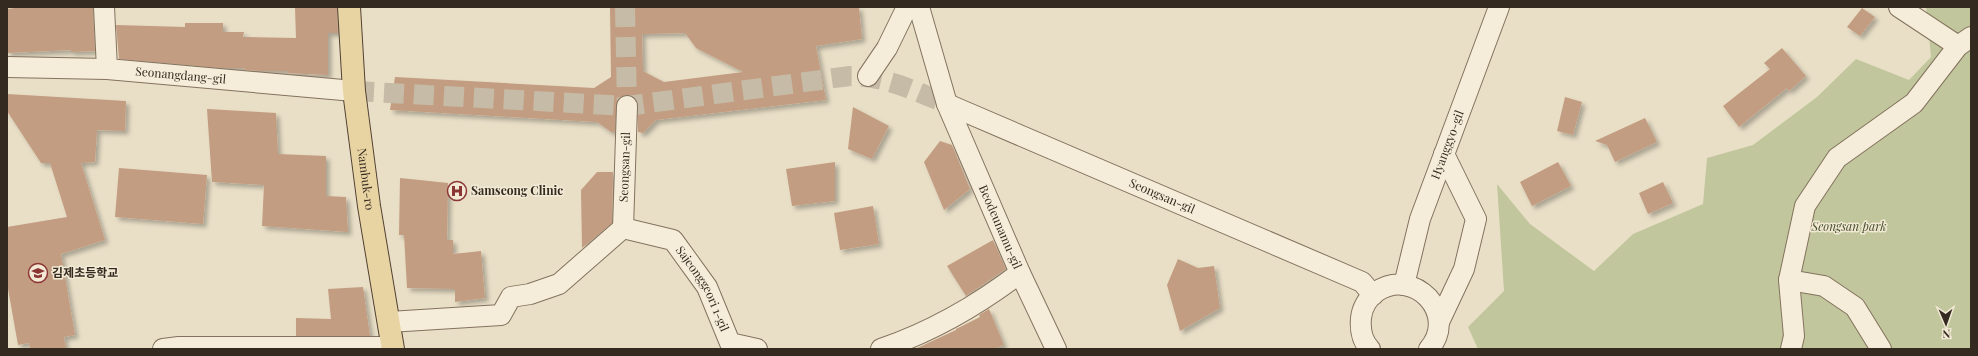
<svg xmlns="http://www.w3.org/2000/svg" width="1978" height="356" viewBox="0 0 1978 356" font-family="'Playfair Display','Noto Sans KR',serif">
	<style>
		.green { fill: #c1c69c }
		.building { fill: #c39d81; fill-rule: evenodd; filter: url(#shadow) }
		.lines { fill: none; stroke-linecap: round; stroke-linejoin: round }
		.minor-tunnel { stroke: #c5bba6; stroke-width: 20; stroke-dasharray: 20 10; stroke-linecap: butt }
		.minor-casing { stroke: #83725e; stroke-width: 22 }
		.major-casing { stroke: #514132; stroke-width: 24 }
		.minor { stroke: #f5edd9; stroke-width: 20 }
		.major { stroke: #e8d3a3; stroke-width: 22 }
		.labels { text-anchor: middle; stroke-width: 3; stroke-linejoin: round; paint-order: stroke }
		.street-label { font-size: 12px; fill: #352a20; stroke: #f2ead5 }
		.poi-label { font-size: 12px; font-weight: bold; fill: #352a20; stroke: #f2ead5; text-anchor: start }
		.park-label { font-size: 12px; font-style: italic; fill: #454f29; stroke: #f2ead5 }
	</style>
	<defs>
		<filter id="shadow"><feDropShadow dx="3.5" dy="3.5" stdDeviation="2" flood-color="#0004"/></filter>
	</defs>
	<rect width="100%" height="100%" fill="#e9dfc7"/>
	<polygon class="green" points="1926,7 1971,7 1971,349 1478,349 1468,327 1504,291 1497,184 1530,224 1594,271 1633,234 1703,204 1707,158 1753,145 1817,97 1856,59 1909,80 1931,57"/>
	<g class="building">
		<polygon points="22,7 93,7 95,51 71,52 71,50 7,53 7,9"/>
		<polygon points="295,7 337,7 338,33 328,33 328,75 287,73 287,71 260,71 244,70 245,68 220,68 119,59 116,25 185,27 185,23 223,23 223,32 244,32 243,37 296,38"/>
		<path d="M610,7H859L862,39L816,46L826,100L656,120L643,133L638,132L637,101L633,96L628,95L622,96L617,100L615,132H611L597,122L390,110L395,77L594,88L611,77ZM685,33L696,48L743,72L664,82L643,71L642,34Z"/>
		<polygon points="1862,8 1875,17 1860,36 1847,27"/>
		<polygon points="1782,48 1806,76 1789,91 1787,88 1739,127 1723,106 1770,69 1764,63"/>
		<polygon points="7,94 126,101 125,131 97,130 95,162 81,163 105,240 61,254 75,335 64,337 66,349 30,349 29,343 18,345 7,283 7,227 67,217 50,163 41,163 7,111"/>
		<polygon points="1565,97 1582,102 1573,135 1557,131"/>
		<polygon points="853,107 889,126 872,159 848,149"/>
		<polygon points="207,109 276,113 278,154 326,156 326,196 346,197 348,232 262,226 264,185 212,182"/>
		<polygon points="1645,118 1657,142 1615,162 1607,145 1595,141"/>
		<polygon points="940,141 952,145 970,189 944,210 924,162"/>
		<polygon points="835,162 835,201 792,206 786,169"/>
		<polygon points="1558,162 1571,186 1532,206 1520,182"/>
		<polygon points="119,168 207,175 203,224 115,217"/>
		<polygon points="597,172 613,172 612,223 582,248 581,190"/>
		<polygon points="400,178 448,183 447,240 453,240 453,254 481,251 485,298 455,302 455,289 407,288 404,235 399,235"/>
		<polygon points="1663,182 1673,203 1648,214 1639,193"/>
		<polygon points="873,206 879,244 840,250 834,213"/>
		<polygon points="993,240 1006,269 966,296 947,266"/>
		<polygon points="1178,259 1198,268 1214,266 1220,308 1180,331 1167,285"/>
		<polygon points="363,287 370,336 296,336 296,318 331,319 328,289"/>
		<polygon points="989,309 1004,345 994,349 915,349 956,330 956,329 980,317 979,315"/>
	</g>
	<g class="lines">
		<g class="minor-tunnel">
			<polyline points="625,7 627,106"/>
			<path d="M354,91L627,106L850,76C885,76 915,91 947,104"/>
		</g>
		<g class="minor-casing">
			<g id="minor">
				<polyline points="104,7 107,69"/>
				<path id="s1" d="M919,7L947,104L1020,273L1056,349"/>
				<polyline points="1899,7 1958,46"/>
				<path id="s2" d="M7,67L107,69L354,91"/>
				<polyline points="868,76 887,48 907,7"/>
				<path id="s3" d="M947,104L1362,282L1373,295"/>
				<path id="s4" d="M623,228L673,240L707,287L730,343L757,349"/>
				<path id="s5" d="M623,228L627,106"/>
				<polyline points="1789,280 1824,286 1855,307 1881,349"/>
				<path id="s6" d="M1404,285L1420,219L1499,7"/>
				<polyline points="389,322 501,315 511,297 530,294 559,284 623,228"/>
				<polyline points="1439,322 1464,269 1476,219 1444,154"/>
				<polyline points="163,349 179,347 393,347"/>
				<path d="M881,349C931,332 978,305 1020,273"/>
				<path d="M1370,349C1362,341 1360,329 1361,318C1362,308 1368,298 1376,292C1414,266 1459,314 1429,349"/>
				<polyline points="1791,349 1794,336 1789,280 1805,206 1837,158 1914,103 1958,46 1971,37"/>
			</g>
		</g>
		<g class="major-casing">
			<g id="major">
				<path id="s7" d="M349,7L354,91L369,206L393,349"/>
			</g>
		</g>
		<use href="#minor" class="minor"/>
		<use href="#major" class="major"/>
	</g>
	<defs>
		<g id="hospital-ring" transform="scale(1)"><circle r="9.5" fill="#f2ead5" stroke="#8b3535" stroke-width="1.5"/><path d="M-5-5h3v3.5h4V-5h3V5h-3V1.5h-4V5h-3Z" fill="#8b3535"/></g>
		<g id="school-ring" transform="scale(1)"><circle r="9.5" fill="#f2ead5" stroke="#8b3535" stroke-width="1.5"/><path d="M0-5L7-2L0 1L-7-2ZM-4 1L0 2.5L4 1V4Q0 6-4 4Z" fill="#8b3535"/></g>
	</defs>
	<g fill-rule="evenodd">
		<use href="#hospital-ring" x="457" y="191"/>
		<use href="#school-ring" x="38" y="273"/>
	</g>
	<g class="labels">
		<g class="street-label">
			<text dy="4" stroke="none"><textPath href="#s2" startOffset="174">Seonangdang-gil</textPath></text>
			<text dy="4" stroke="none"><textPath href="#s6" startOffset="147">Hyanggyo-gil</textPath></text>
			<text dy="4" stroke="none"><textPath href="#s5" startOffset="61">Seongsan-gil</textPath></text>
			<text dy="4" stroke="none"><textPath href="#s7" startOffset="173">Nambuk-ro</textPath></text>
			<text dy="4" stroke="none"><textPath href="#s3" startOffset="234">Seongsan-gil</textPath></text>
			<text dy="4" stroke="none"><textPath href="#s1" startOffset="235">Beodeunamu-gil</textPath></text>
			<text dy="4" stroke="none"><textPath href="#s4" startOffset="109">Sajeonggeori 1-gil</textPath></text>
		</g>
		<g class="poi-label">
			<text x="471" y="195">Samseong Clinic</text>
			<text x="52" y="277">김제초등학교</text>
		</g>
		<g class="park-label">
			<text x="1849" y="231">Seongsan park</text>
		</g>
	</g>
	<rect width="1978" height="356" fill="none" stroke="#352a20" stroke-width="16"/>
	<g transform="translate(1946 324) rotate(178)" stroke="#f2ead5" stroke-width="3" paint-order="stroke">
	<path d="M0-3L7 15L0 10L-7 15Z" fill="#352a20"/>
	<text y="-6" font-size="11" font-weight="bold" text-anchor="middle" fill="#352a20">N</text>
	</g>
</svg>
